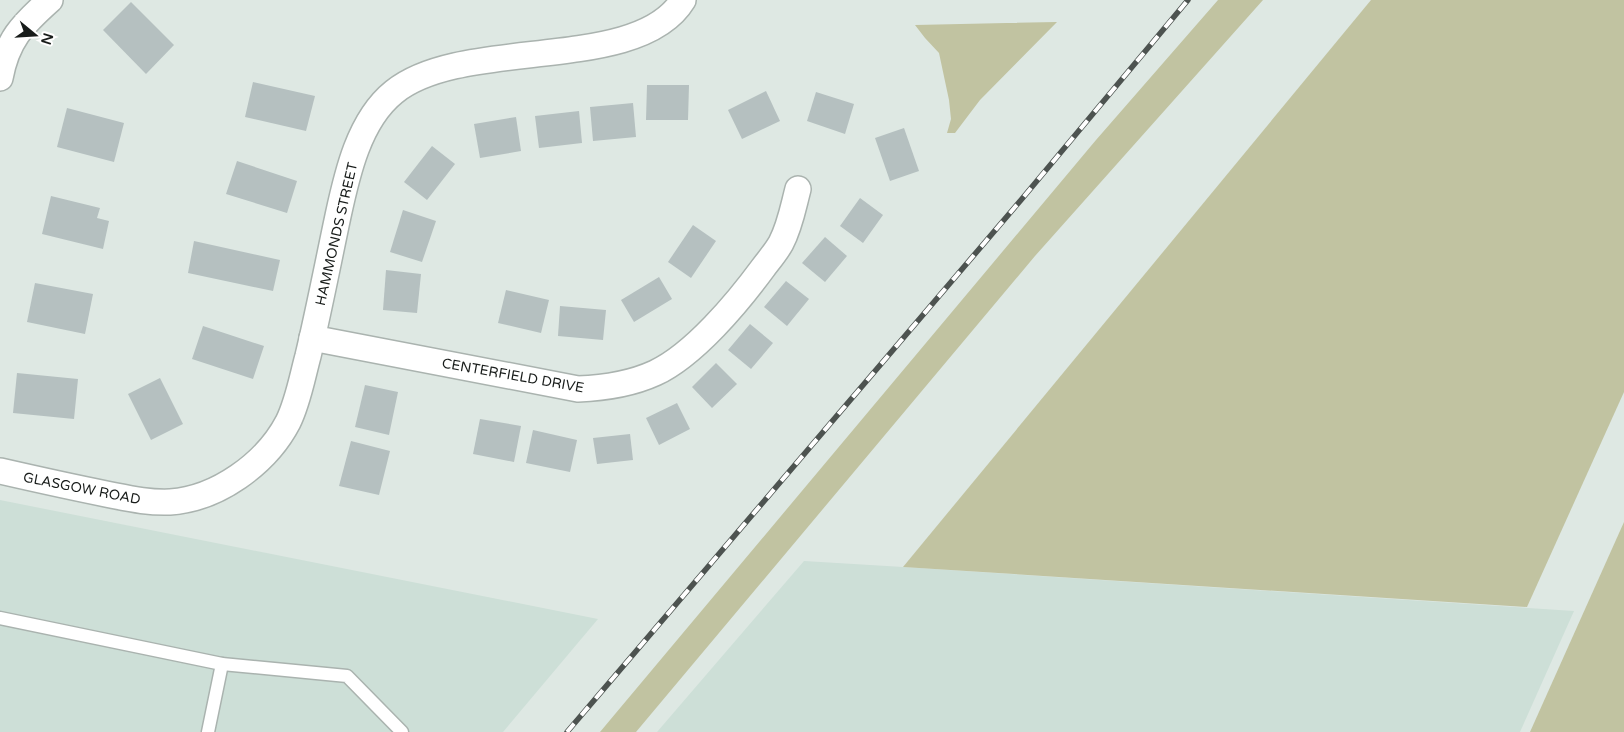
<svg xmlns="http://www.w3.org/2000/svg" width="1624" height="732" viewBox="0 0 1624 732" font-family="'Varela Round',sans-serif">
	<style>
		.built { fill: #cddfd7 }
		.green { fill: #c1c3a1 }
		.building { fill: #b5c0c0 }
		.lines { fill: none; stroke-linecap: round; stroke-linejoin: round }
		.service-casing { stroke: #aab3af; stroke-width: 15 }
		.minor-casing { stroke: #aab3af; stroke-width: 28 }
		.service { stroke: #fff; stroke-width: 12 }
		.minor { stroke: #fff; stroke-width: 25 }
		.rail-casing { stroke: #4d5350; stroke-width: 5.5 }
		.rail { stroke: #fff; stroke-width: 4; stroke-dasharray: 11; stroke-linecap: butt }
		.labels { text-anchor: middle; stroke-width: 4.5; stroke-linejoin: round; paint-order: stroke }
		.street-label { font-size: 14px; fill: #181c1a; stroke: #fff }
	</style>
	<rect width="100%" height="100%" fill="#dee8e3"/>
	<g class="built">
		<polygon points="0,500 598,619 503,732 0,732"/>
		<polygon points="804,561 903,567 1574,611 1520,732 657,732"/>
	</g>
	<g class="green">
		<polygon points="1218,0 1263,0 1035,256 636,732 600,732 1096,140"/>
		<polygon points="1371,0 1624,0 1624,392 1527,607 903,567"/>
		<polygon points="1057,22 980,100 955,133 947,133 951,119 949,100 939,53 925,38 915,25"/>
		<polygon points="1624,522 1624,732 1530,732"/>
	</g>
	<g class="building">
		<polygon points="131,2 174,45 146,74 103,30"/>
		<polygon points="253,82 315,96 306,131 245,117"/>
		<polygon points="647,85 689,85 688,120 646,120"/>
		<polygon points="766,91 780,121 742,139 728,110"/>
		<polygon points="816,92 854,104 845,134 807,121"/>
		<polygon points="633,103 636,137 593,141 590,107"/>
		<polygon points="67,108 124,123 114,162 57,147"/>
		<polygon points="579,111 582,143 539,148 535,116"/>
		<polygon points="516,117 521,151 480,158 474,124"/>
		<polygon points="904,128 919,171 890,181 875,138"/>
		<polygon points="432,146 455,164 427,200 404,182"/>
		<polygon points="237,161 297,181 287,213 226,194"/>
		<polygon points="51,196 100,208 97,218 109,221 103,249 42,234"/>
		<polygon points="860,198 883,215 863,243 840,226"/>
		<polygon points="403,210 436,221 422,262 390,252"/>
		<polygon points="693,225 716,241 691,278 668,262"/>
		<polygon points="825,237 847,256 825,282 802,263"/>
		<polygon points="194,241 280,260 273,291 188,273"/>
		<polygon points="386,270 421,274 417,313 383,310"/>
		<polygon points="659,277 672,299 634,322 621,300"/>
		<polygon points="786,281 809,299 787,326 764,307"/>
		<polygon points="35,283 93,294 85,334 27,322"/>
		<polygon points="506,290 549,300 541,333 498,323"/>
		<polygon points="560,306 606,310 603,340 558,336"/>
		<polygon points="750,324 773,343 751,369 728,350"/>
		<polygon points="203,326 264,346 253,379 192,359"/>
		<polygon points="716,363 737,384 712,408 692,387"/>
		<polygon points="17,373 78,379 74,419 13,413"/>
		<polygon points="160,378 183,424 151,440 128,394"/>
		<polygon points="365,385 398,392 389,435 355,427"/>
		<polygon points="677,403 690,429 659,445 646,418"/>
		<polygon points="480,419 521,426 514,462 473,454"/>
		<polygon points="533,430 577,440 570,472 526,463"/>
		<polygon points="630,434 633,460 597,464 593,438"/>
		<polygon points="351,441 390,451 379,495 339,486"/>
	</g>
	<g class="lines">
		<g class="service-casing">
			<g id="service">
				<polyline points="0,618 222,664 347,676 402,732"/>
				<polyline points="208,732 222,664"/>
			</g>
		</g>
		<g class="minor-casing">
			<g id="minor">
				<path d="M0,78C7,40 22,25 50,0"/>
				<path d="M312,338L578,389C604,388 631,384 655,373C694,355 738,302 763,268C769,260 776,252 781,243C790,226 793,208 798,189"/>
				<path d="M0,471C35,479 71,487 106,494C127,498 148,503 170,502C217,499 266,464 288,422C298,402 302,378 308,356C319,310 328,263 338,216C347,174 359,120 394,92C463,36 638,74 683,0"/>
			</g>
		</g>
		<use href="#service" class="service"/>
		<use href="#minor" class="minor"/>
		<g class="rail-casing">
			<polyline id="rail" points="567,732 1021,200 1188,0"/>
		</g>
		<use href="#rail" class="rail"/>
	</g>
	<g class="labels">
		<g class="street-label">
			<text transform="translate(336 234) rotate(-77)" y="5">HAMMONDS STREET</text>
			<text transform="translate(513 375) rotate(10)" y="5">CENTERFIELD DRIVE</text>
			<text transform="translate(82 488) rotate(11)" y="5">GLASGOW ROAD</text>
		</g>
	</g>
	<g transform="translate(35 35) rotate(108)" stroke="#ffffff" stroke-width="4" paint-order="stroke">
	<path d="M0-4L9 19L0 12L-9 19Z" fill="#181c1a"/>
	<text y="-8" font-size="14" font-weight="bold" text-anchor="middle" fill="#181c1a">N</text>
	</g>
</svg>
